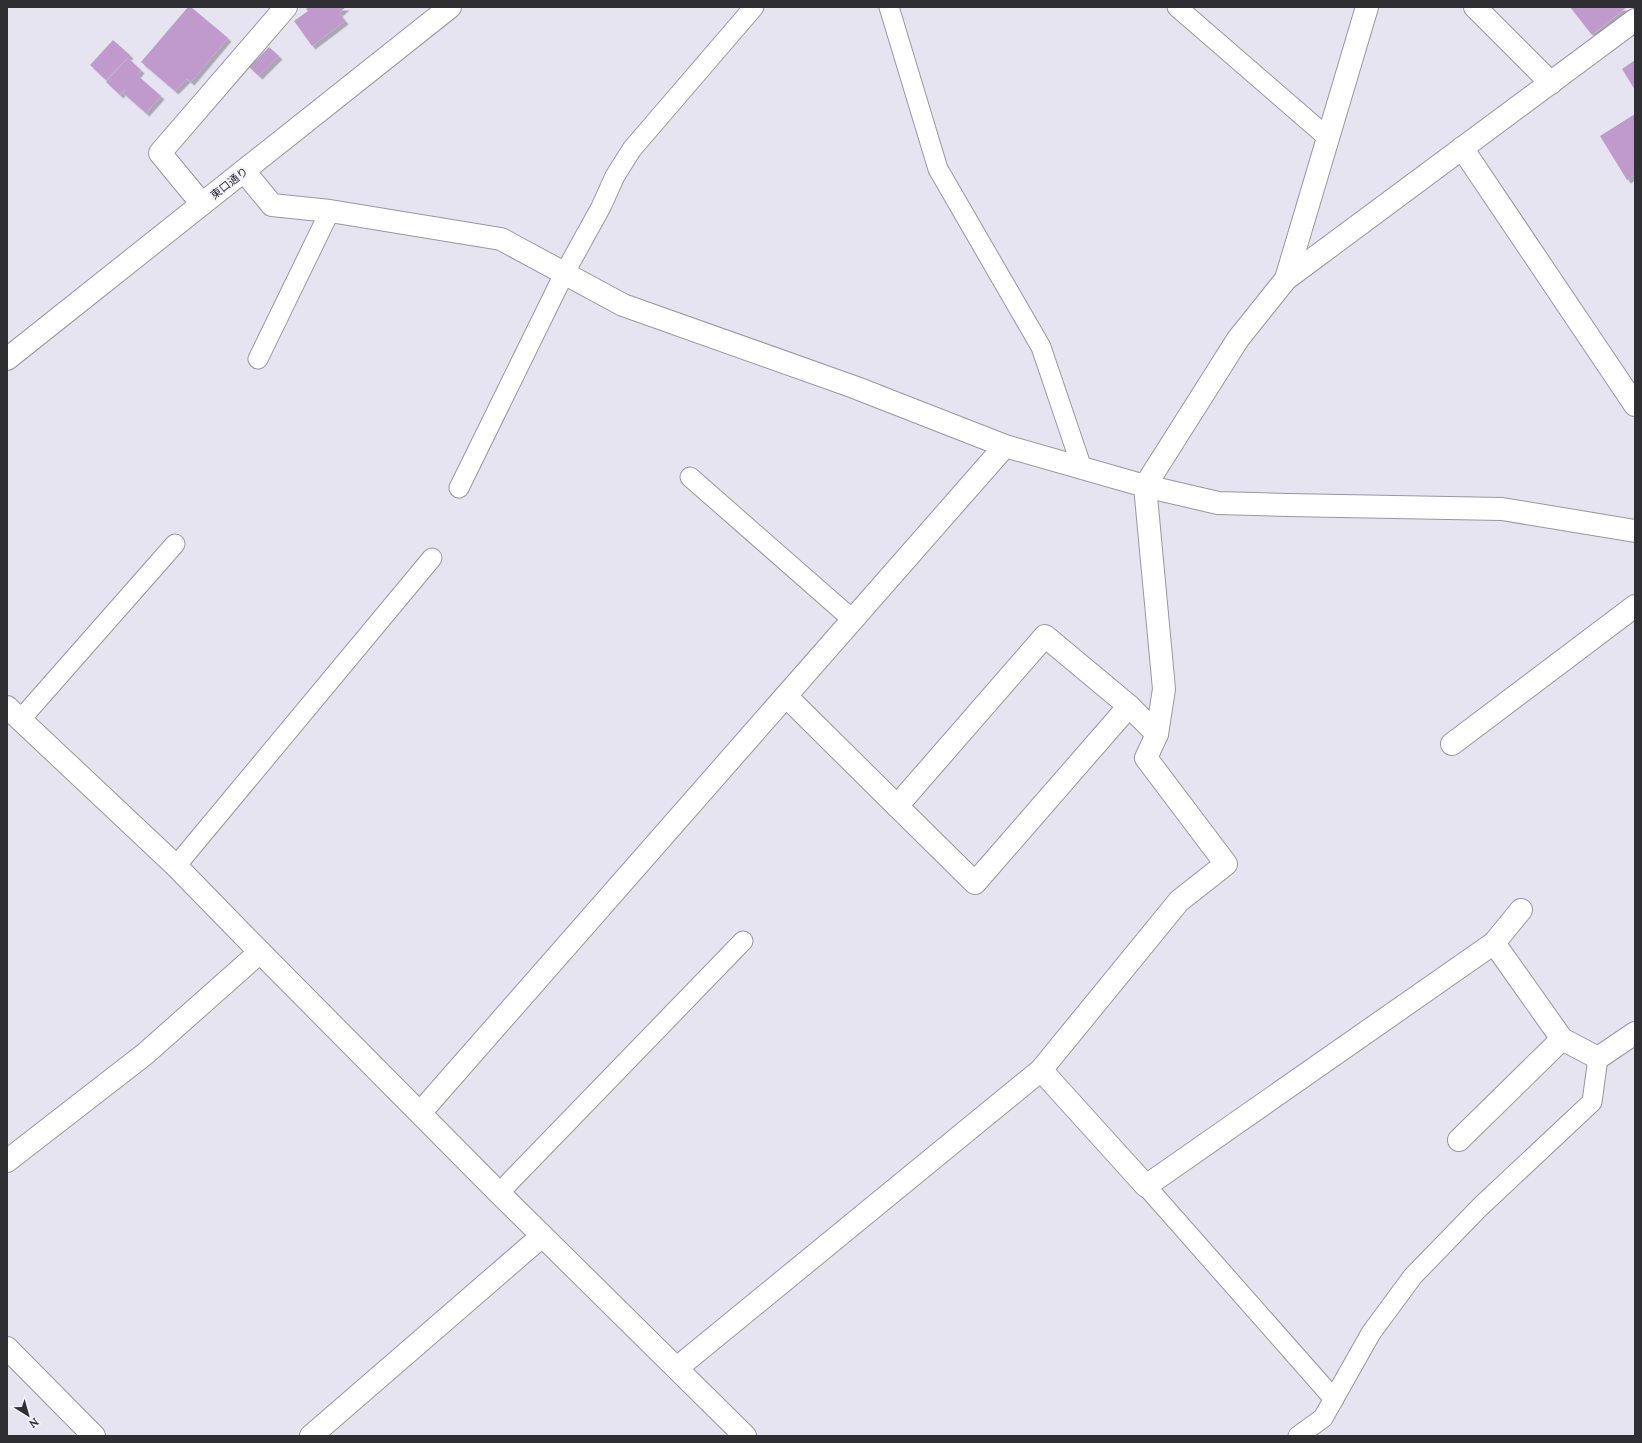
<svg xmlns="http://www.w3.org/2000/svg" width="1642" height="1443" viewBox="0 0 1642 1443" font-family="Lora,'Noto Sans JP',serif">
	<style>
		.building { fill: #c09acd; filter: url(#shadow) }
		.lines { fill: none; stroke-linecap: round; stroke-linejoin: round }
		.service-casing { stroke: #9996a3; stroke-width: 21 }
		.minor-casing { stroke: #9996a3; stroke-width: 24 }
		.tertiary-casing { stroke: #9996a3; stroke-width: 24 }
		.service { stroke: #fff; stroke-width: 19 }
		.minor { stroke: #fff; stroke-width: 22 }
		.tertiary { stroke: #fff; stroke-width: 22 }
		.labels { text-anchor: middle; stroke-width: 4; stroke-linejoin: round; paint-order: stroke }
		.street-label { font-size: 11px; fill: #2f2e33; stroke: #f4f2fd }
	</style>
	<defs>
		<filter id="shadow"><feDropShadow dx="3.5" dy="3.5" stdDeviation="0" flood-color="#0004"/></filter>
	</defs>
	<rect width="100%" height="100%" fill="#e7e4f2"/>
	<g class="building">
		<polygon points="188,7 191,7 228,38 191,82 187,79 175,91 141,62"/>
		<polygon points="309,7 346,7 339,13 345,21 312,46 294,21 308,11 306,9"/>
		<polygon points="1570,7 1627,7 1592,35"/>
		<polygon points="113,40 130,55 106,80 90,65"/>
		<polygon points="269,47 279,56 259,76 249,67"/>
		<polygon points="128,58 141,70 137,75 161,96 146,113 123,93 126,88 120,95 106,82"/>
		<polygon points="1635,60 1635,90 1622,69"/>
		<polygon points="1635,114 1635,175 1627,180 1600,136"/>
	</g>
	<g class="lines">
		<g class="service-casing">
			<g id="service">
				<polyline points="889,7 938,169 1041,347 1082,468"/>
				<polyline points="1177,7 1327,137"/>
				<polyline points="258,359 330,211"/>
				<polyline points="690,477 853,620"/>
				<polyline points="459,488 564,274 601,207 615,176 632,149 754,7"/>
				<polyline points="20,720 175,544"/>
				<polyline points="176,866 432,558"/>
				<polyline points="1146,1186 1334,1399"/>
				<polyline points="499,1193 743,941"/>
				<polyline points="1298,1436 1323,1418 1371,1333 1413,1276 1480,1207 1592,1102 1598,1058"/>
			</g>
		</g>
		<g class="minor-casing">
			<g id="minor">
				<polyline points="1475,7 1551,83"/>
				<polyline points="1462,148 1635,405"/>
				<polyline points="244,171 272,205 330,211 501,239 623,305 854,387 1005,446 1145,486 1218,503 1287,505 1502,509 1635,531"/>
				<polyline points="202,204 160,153 286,7"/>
				<polyline points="1286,279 1635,20"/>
				<polyline points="786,696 897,806 1045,636 1129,706 1157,734"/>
				<polyline points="1452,744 1635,606"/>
				<polyline points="897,806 975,883 1129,706"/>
				<polyline points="1494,943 1521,910"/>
				<polyline points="1041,1070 1146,1186 1494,943 1562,1039 1598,1058 1635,1033"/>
				<polyline points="420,1113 1005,446"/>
				<polyline points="1459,1140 1562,1039"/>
				<polyline points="7,1161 145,1054 260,952"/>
				<polyline points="7,1348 94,1436"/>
				<polyline points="677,1368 1041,1070 1179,901 1226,864 1146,758 1157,734 1164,689 1145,486 1238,339 1286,279 1367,7"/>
				<polyline points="311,1436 542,1236"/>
			</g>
		</g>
		<g class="tertiary-casing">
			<g id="tertiary">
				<polyline points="7,359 450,7"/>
				<polyline points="7,707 176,866 260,952 499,1193 745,1436"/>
			</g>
		</g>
		<use href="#service" class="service"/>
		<use href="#minor" class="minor"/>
		<use href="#tertiary" class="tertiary"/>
	</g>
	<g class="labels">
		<g class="street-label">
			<text transform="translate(229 183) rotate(-38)" y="4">東口通り</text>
		</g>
	</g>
	<rect width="1642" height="1443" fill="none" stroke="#2f2e33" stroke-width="16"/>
	<g transform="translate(28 1415) rotate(143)" stroke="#f4f2fd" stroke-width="3" paint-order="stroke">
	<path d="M0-3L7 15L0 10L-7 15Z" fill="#2f2e33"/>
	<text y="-6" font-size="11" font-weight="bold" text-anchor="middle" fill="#2f2e33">N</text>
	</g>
</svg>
